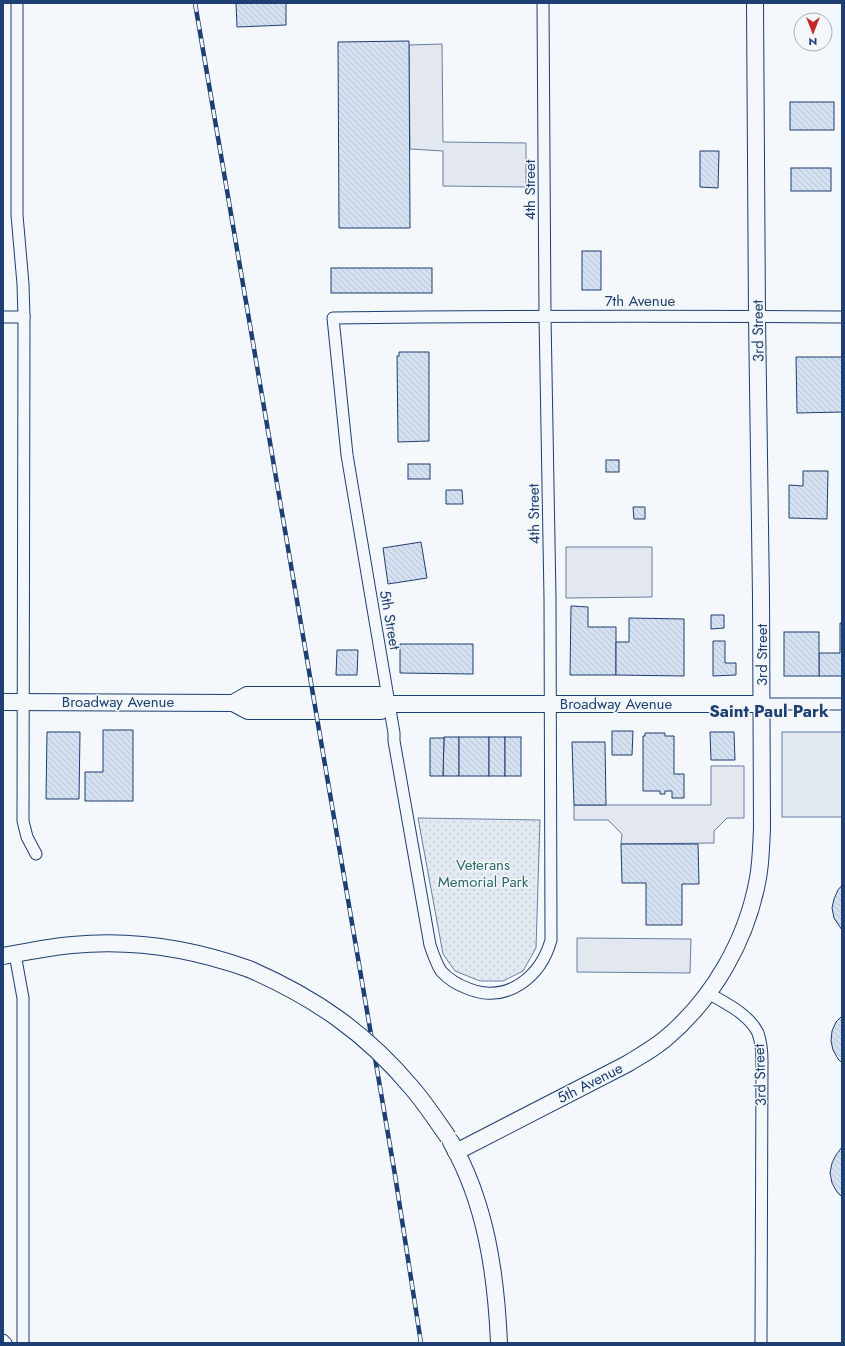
<svg xmlns="http://www.w3.org/2000/svg" width="845" height="1346" viewBox="0 0 845 1346" font-family="Jost,sans-serif">
	<style>
		.green { fill: #e3e9f0; stroke: #687fa3 }
		.park { fill: url(#park-dots); stroke: #687fa3 }
		.parking { fill: #e3e8f0; stroke: #687fa3 }
		.building { fill: url(#building-back-hatch); stroke: #1d3f73 }
		.lines { fill: none; stroke-linecap: round; stroke-linejoin: round }
		.street-casing { stroke: #1d3f73; stroke-width: 13 }
		.secondary-casing { stroke: #1d3f73; stroke-width: 18 }
		.street { stroke: #f4f7fb; stroke-width: 11 }
		.secondary { stroke: #f4f7fb; stroke-width: 16 }
		.rail-casing { stroke: #1d3f73; stroke-width: 4.5 }
		.rail { stroke: #f4f7fb; stroke-width: 3; stroke-dasharray: 9; stroke-linecap: butt }
		.secondary-bridge-casing { stroke: #1d3f73; stroke-width: 18; stroke-linecap: butt }
		.secondary-bridge { stroke: #f4f7fb; stroke-width: 16 }
		.labels { text-anchor: middle; stroke-width: 3; stroke-linejoin: round; paint-order: stroke }
		.street-label { font-size: 15px; fill: #1d3f73; stroke: #f4f7fb }
		.park-label { font-size: 15px; fill: #2c6c60; stroke: #f4f7fb }
		.quarter-label { font-size: 17px; font-weight: bold; fill: #1d3f73; stroke: #f4f7fb }
	</style>
	<defs>
		<pattern id="park-dots" width="8" height="8" patternUnits="userSpaceOnUse"><rect width="8" height="8" fill="#e3e9f0"/><path d="M2 2h.1M6 6h.1" fill="none" stroke="#c2c9d1" stroke-width="1.8" stroke-linecap="round"/></pattern>
		<pattern id="building-back-hatch" width="6" height="6" patternUnits="userSpaceOnUse"><rect width="6" height="6" fill="#d5e0f0"/><path d="M-1 5l2 2M0 0l6 6M5-1l2 2" fill="none" stroke="#b6c1d1"/></pattern>
	</defs>
	<rect width="100%" height="100%" fill="#f4f7fb"/>
	<rect class="green" x="782" y="732" width="60" height="85"/>
	<polygon class="park" points="418,818 540,820 536,948 523,971 503,981 480,981 455,971 443,954"/>
	<g class="parking">
		<polygon points="442,44 443,142 526,143 526,187 443,186 443,151 410,149 409,45"/>
		<polygon points="566,547 652,547 652,597 566,598"/>
		<polygon points="711,766 744,766 744,818 727,818 714,831 714,843 621,844 622,834 608,820 574,820 574,805 711,805"/>
		<polygon points="577,938 691,939 690,973 577,972"/>
	</g>
	<g class="building">
		<polygon points="236,3 286,3 286,25 237,27"/>
		<polygon points="409,41 410,228 339,228 338,42"/>
		<rect x="790" y="102" width="44" height="28"/>
		<polygon points="700,151 719,151 718,188 700,187"/>
		<rect x="791" y="168" width="40" height="23"/>
		<rect x="582" y="251" width="19" height="39"/>
		<rect x="331" y="268" width="101" height="25"/>
		<polygon points="399,352 429,352 429,441 398,442 397,356 399,356"/>
		<polygon points="796,357 842,357 842,412 797,413"/>
		<rect x="606" y="460" width="13" height="12"/>
		<rect x="408" y="464" width="22" height="15"/>
		<polygon points="803,471 828,471 827,519 789,518 789,485 803,486"/>
		<polygon points="446,490 462,490 463,504 446,504"/>
		<polygon points="633,507 645,507 645,519 634,519"/>
		<polygon points="421,542 427,578 388,584 383,548"/>
		<polygon points="571,606 588,607 588,627 616,627 616,675 570,675"/>
		<polygon points="711,615 724,615 724,628 711,629"/>
		<polygon points="629,618 684,619 684,676 616,675 616,642 629,642"/>
		<polygon points="840,623 842,623 842,676 819,676 819,653 840,653"/>
		<rect x="784" y="632" width="35" height="44"/>
		<polygon points="713,641 725,641 725,663 736,663 736,675 713,676"/>
		<polygon points="400,644 473,644 473,674 400,673"/>
		<polygon points="337,650 358,650 357,675 336,675"/>
		<polygon points="103,730 133,730 133,801 85,801 85,772 103,772"/>
		<polygon points="612,731 633,731 632,755 612,755"/>
		<polygon points="47,732 80,732 79,799 46,799"/>
		<polygon points="710,732 734,732 735,760 711,760"/>
		<polygon points="645,733 665,733 665,736 674,736 674,774 684,774 684,798 672,798 672,791 665,791 665,794 660,794 660,791 643,791 643,736 645,736"/>
		<polygon points="444,737 459,737 459,776 443,776"/>
		<rect x="459" y="737" width="30" height="39"/>
		<rect x="489" y="737" width="16" height="39"/>
		<rect x="505" y="737" width="16" height="39"/>
		<polygon points="430,738 444,738 443,776 430,776"/>
		<polygon points="572,742 605,742 606,805 574,805"/>
		<polygon points="621,844 698,844 699,884 682,884 682,925 646,925 646,883 622,883"/>
		<polygon points="842,885 842,930 834,918 832,908 834,899 838,890"/>
		<polygon points="842,1016 842,1063 838,1059 833,1050 831,1041 832,1031 836,1022"/>
		<polygon points="842,1147 842,1197 837,1192 832,1183 830,1173 832,1163 836,1155"/>
	</g>
	<g class="lines">
		<g class="street-casing">
			<g id="street">
				<polyline points="17,3 17,215 23,284 24,317 23,821 27,837 36,854"/>
				<path d="M543,3L545,316L550,598L551,940C541,976 508,1004 469,989C458,985 449,980 441,971C436,963 433,954 430,945L394,741V733L347,455L333,318C503,316 672,316 842,317"/>
				<polyline points="3,317 24,317"/>
				<polyline points="762,704 842,704"/>
				<polyline points="15,954 23,998 23,1343"/>
				<path d="M708,993C725,1003 749,1014 758,1033C761,1042 762,1052 762,1061L761,1343"/>
				<polyline points="3,1340 6,1343"/>
			</g>
		</g>
		<g class="secondary-casing">
			<g id="secondary">
				<polyline points="3,702 233,703 248,711 381,711 389,704"/>
				<polyline points="233,703 247,695 379,695 389,704 762,704"/>
				<path d="M3,956C26,952 49,947 72,945C132,939 193,949 249,969"/>
				<path d="M451,1142C486,1203 496,1274 499,1343"/>
				<path d="M456,1152L627,1064C640,1056 653,1049 665,1039C713,999 747,940 758,878C761,862 761,846 762,829L761,597L757,316L755,3"/>
			</g>
		</g>
		<use href="#street" class="street"/>
		<use href="#secondary" class="secondary"/>
		<g class="rail-casing">
			<polyline id="rail" points="195,3 395,1175 421,1343"/>
		</g>
		<use href="#rail" class="rail"/>
		<g class="secondary-bridge-casing">
			<path id="secondary-bridge" d="M249,969C315,998 365,1032 412,1088C425,1103 436,1120 448,1137"/>
		</g>
		<use href="#secondary-bridge" class="secondary-bridge"/>
	</g>
	<g class="labels">
		<g class="street-label">
			<text transform="translate(530 190) rotate(-90)" y="5">4th Street</text>
			<text x="640" y="306">7th Avenue</text>
			<text transform="translate(758 331) rotate(-91)" y="5">3rd Street</text>
			<text transform="translate(534 514) rotate(-91)" y="5">4th Street</text>
			<text transform="translate(390 620) rotate(80)" y="5">5th Street</text>
			<text transform="translate(762 655) rotate(-90)" y="5">3rd Street</text>
			<text x="118" y="707">Broadway Avenue</text>
			<text x="616" y="709">Broadway Avenue</text>
			<text transform="translate(760 1075) rotate(-92)" y="5">3rd Street</text>
			<text transform="translate(590 1083) rotate(-27)" y="5">5th Avenue</text>
		</g>
		<g class="park-label">
			<text x="483" y="870">Veterans<tspan x="483" dy="17">Memorial Park</tspan></text>
		</g>
		<g class="quarter-label">
			<text x="769" y="717">Saint Paul Park</text>
		</g>
	</g>
	<rect width="845" height="1346" fill="none" stroke="#1d3f73" stroke-width="8"/>
	<g transform="translate(813 32) rotate(180)"><circle r="19" fill="#f4f7fb" stroke="#9eadc5"/>
	<path d="M0-3L7 15L0 10L-7 15Z" fill="#c62828"/>
	<text y="-6" font-size="11" font-weight="bold" text-anchor="middle" fill="#1d3f73">N</text>
	</g>
</svg>
